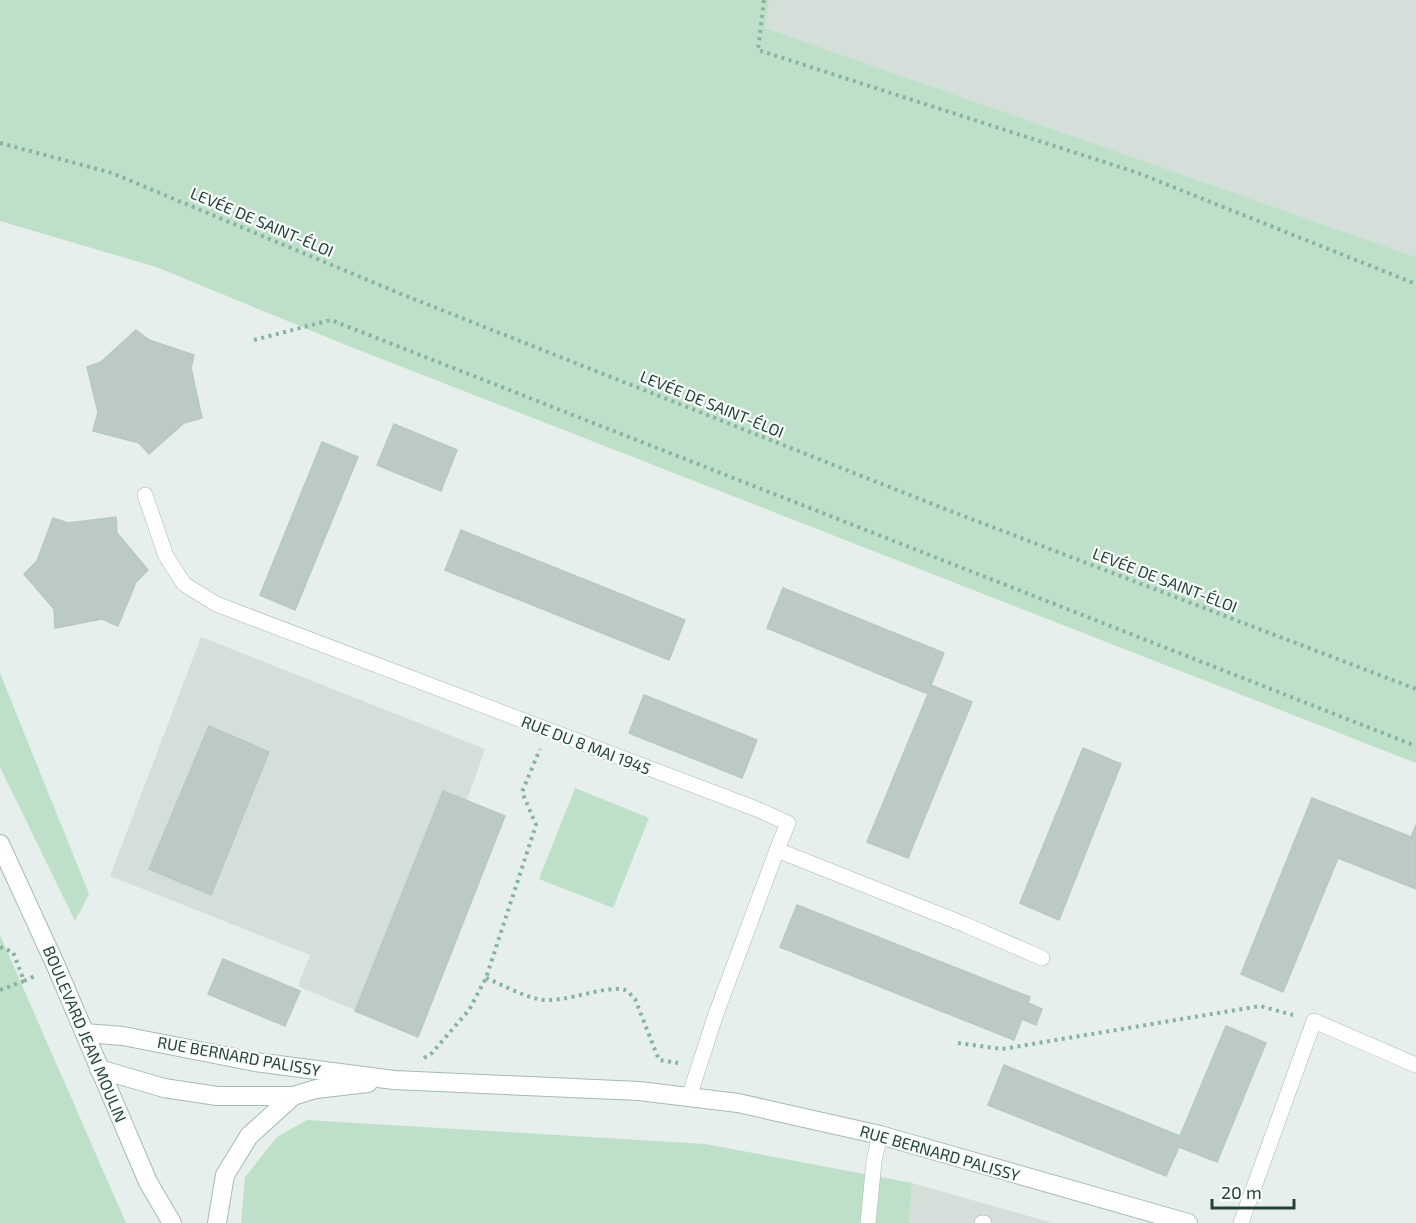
<svg xmlns="http://www.w3.org/2000/svg" width="1416" height="1223" viewBox="0 0 1416 1223" font-family="'Exo 2',sans-serif">
	<style>
		.built { fill: #d4dfda }
		.green { fill: #bfe0c8 }
		.building { fill: #bbcac4; stroke: #b8c9c2; stroke-width: 1.5 }
		.lines { fill: none; stroke-linecap: round; stroke-linejoin: round }
		.lane-casing { stroke: #a8b8b2; stroke-width: 16 }
		.secondary-casing { stroke: #a4bbb3; stroke-width: 20 }
		.path { stroke: #86b3a5; stroke-width: 4; stroke-dasharray: 3 4.5; stroke-linecap: butt }
		.lane { stroke: #fff; stroke-width: 15 }
		.secondary { stroke: #fff; stroke-width: 18 }
		.labels { text-anchor: middle; stroke-width: 4.5; stroke-linejoin: round; paint-order: stroke }
		.street-label { font-size: 16px; fill: #24423a; stroke: #f7fbf9 }
	</style>
	<rect width="100%" height="100%" fill="#e6efeb"/>
	<g class="built">
		<polygon points="769,0 1416,0 1416,257 764,28"/>
		<polygon points="201,637 485,749 467,800 505,816 418,1037 298,986 310,955 110,876"/>
		<polygon points="912,1183 1053,1223 909,1223"/>
	</g>
	<g class="green">
		<polygon points="0,0 769,0 765,28 1416,257 1416,763 351,347 156,267 0,221"/>
		<polygon points="0,673 89,894 75,921 0,767"/>
		<polygon points="575,788 649,818 613,908 539,879"/>
		<polygon points="0,935 126,1223 0,1223"/>
		<polygon points="307,1120 705,1144 912,1183 909,1223 241,1223 245,1177 277,1137"/>
	</g>
	<g class="building">
		<polygon points="136,330 149,340 194,355 191,368 202,418 184,423 149,454 139,443 93,431 98,412 87,367 101,362"/>
		<polygon points="394,424 457,450 441,491 377,465"/>
		<polygon points="322,442 358,457 295,610 260,595"/>
		<polygon points="116,517 117,533 148,570 136,582 118,626 102,619 55,628 54,609 24,574 37,561 53,518 68,523"/>
		<polygon points="461,530 685,620 669,660 445,570"/>
		<polygon points="783,588 944,653 931,685 972,702 908,858 867,842 928,694 767,628"/>
		<polygon points="644,695 757,740 742,778 629,733"/>
		<polygon points="209,726 269,752 211,895 149,869"/>
		<polygon points="1083,748 1121,764 1059,920 1020,903"/>
		<polygon points="443,791 505,816 418,1037 355,1011"/>
		<polygon points="1312,798 1411,837 1416,825 1416,889 1338,858 1283,992 1241,974"/>
		<polygon points="797,905 1030,997 1028,1003 1042,1009 1036,1025 1022,1019 1014,1040 780,947"/>
		<polygon points="223,959 300,991 285,1026 208,994"/>
		<polygon points="1226,1026 1266,1043 1217,1162 1179,1147 1166,1176 988,1105 1004,1065 1180,1136"/>
	</g>
	<g class="lines">
		<g class="lane-casing">
			<g id="lane">
				<polyline points="145,495 166,556 184,584 216,604 754,808 788,823 777,850 966,925 1042,958"/>
				<polyline points="689,1097 716,1014 777,850"/>
				<polyline points="868,1223 874,1161 880,1135"/>
				<polyline points="982,1223 984,1223"/>
				<polyline points="1241,1223 1314,1021 1416,1065"/>
			</g>
		</g>
		<g class="secondary-casing">
			<g id="secondary">
				<polyline points="0,844 56,966 148,1182 172,1223"/>
				<polyline points="85,1033 123,1036 255,1062 394,1080 639,1091 738,1103 880,1135 1188,1223"/>
				<polyline points="99,1069 164,1088 217,1096 293,1096 316,1089 368,1083"/>
				<polyline points="217,1223 225,1175 249,1136 293,1096"/>
			</g>
		</g>
		<g class="path">
			<polyline points="764,0 758,50 1138,173 1416,284"/>
			<polyline points="0,143 112,173 401,294 940,507 1416,689"/>
			<polyline points="254,340 331,320 1416,746"/>
			<polyline points="0,947 13,952 24,981 0,990"/>
			<path d="M486,978C503,985 520,995 538,999C561,1005 606,984 625,990C629,992 632,996 635,999L659,1060L678,1063"/>
			<polyline points="24,981 37,975"/>
			<polyline points="958,1043 1002,1049 1260,1006 1293,1015"/>
			<polyline points="424,1058 432,1053 469,1010 486,978 536,825 522,792 540,749"/>
		</g>
		<use href="#lane" class="lane"/>
		<use href="#secondary" class="secondary"/>
	</g>
	<g class="labels">
		<g class="street-label">
			<text transform="translate(262 222) rotate(23)" y="6">LEVÉE DE SAINT-ÉLOI</text>
			<text transform="translate(712 404) rotate(22)" y="6">LEVÉE DE SAINT-ÉLOI</text>
			<text transform="translate(1165 580) rotate(21)" y="6">LEVÉE DE SAINT-ÉLOI</text>
			<text transform="translate(586 745) rotate(21)" y="6">RUE DU 8 MAI 1945</text>
			<text transform="translate(85 1034) rotate(67)" y="6">BOULEVARD JEAN MOULIN</text>
			<text transform="translate(239 1056) rotate(10)" y="6">RUE BERNARD PALISSY</text>
			<text transform="translate(940 1153) rotate(16)" y="6">RUE BERNARD PALISSY</text>
		</g>
	</g>
	<path d="M1212 1199v9h82v-9" fill="none" stroke="#24423a" stroke-width="3"/>
	<text x="1221" y="1199" font-size="18" fill="#24423a" stroke="#f7fbf9" stroke-width="4.5" paint-order="stroke">20 m</text>
</svg>
